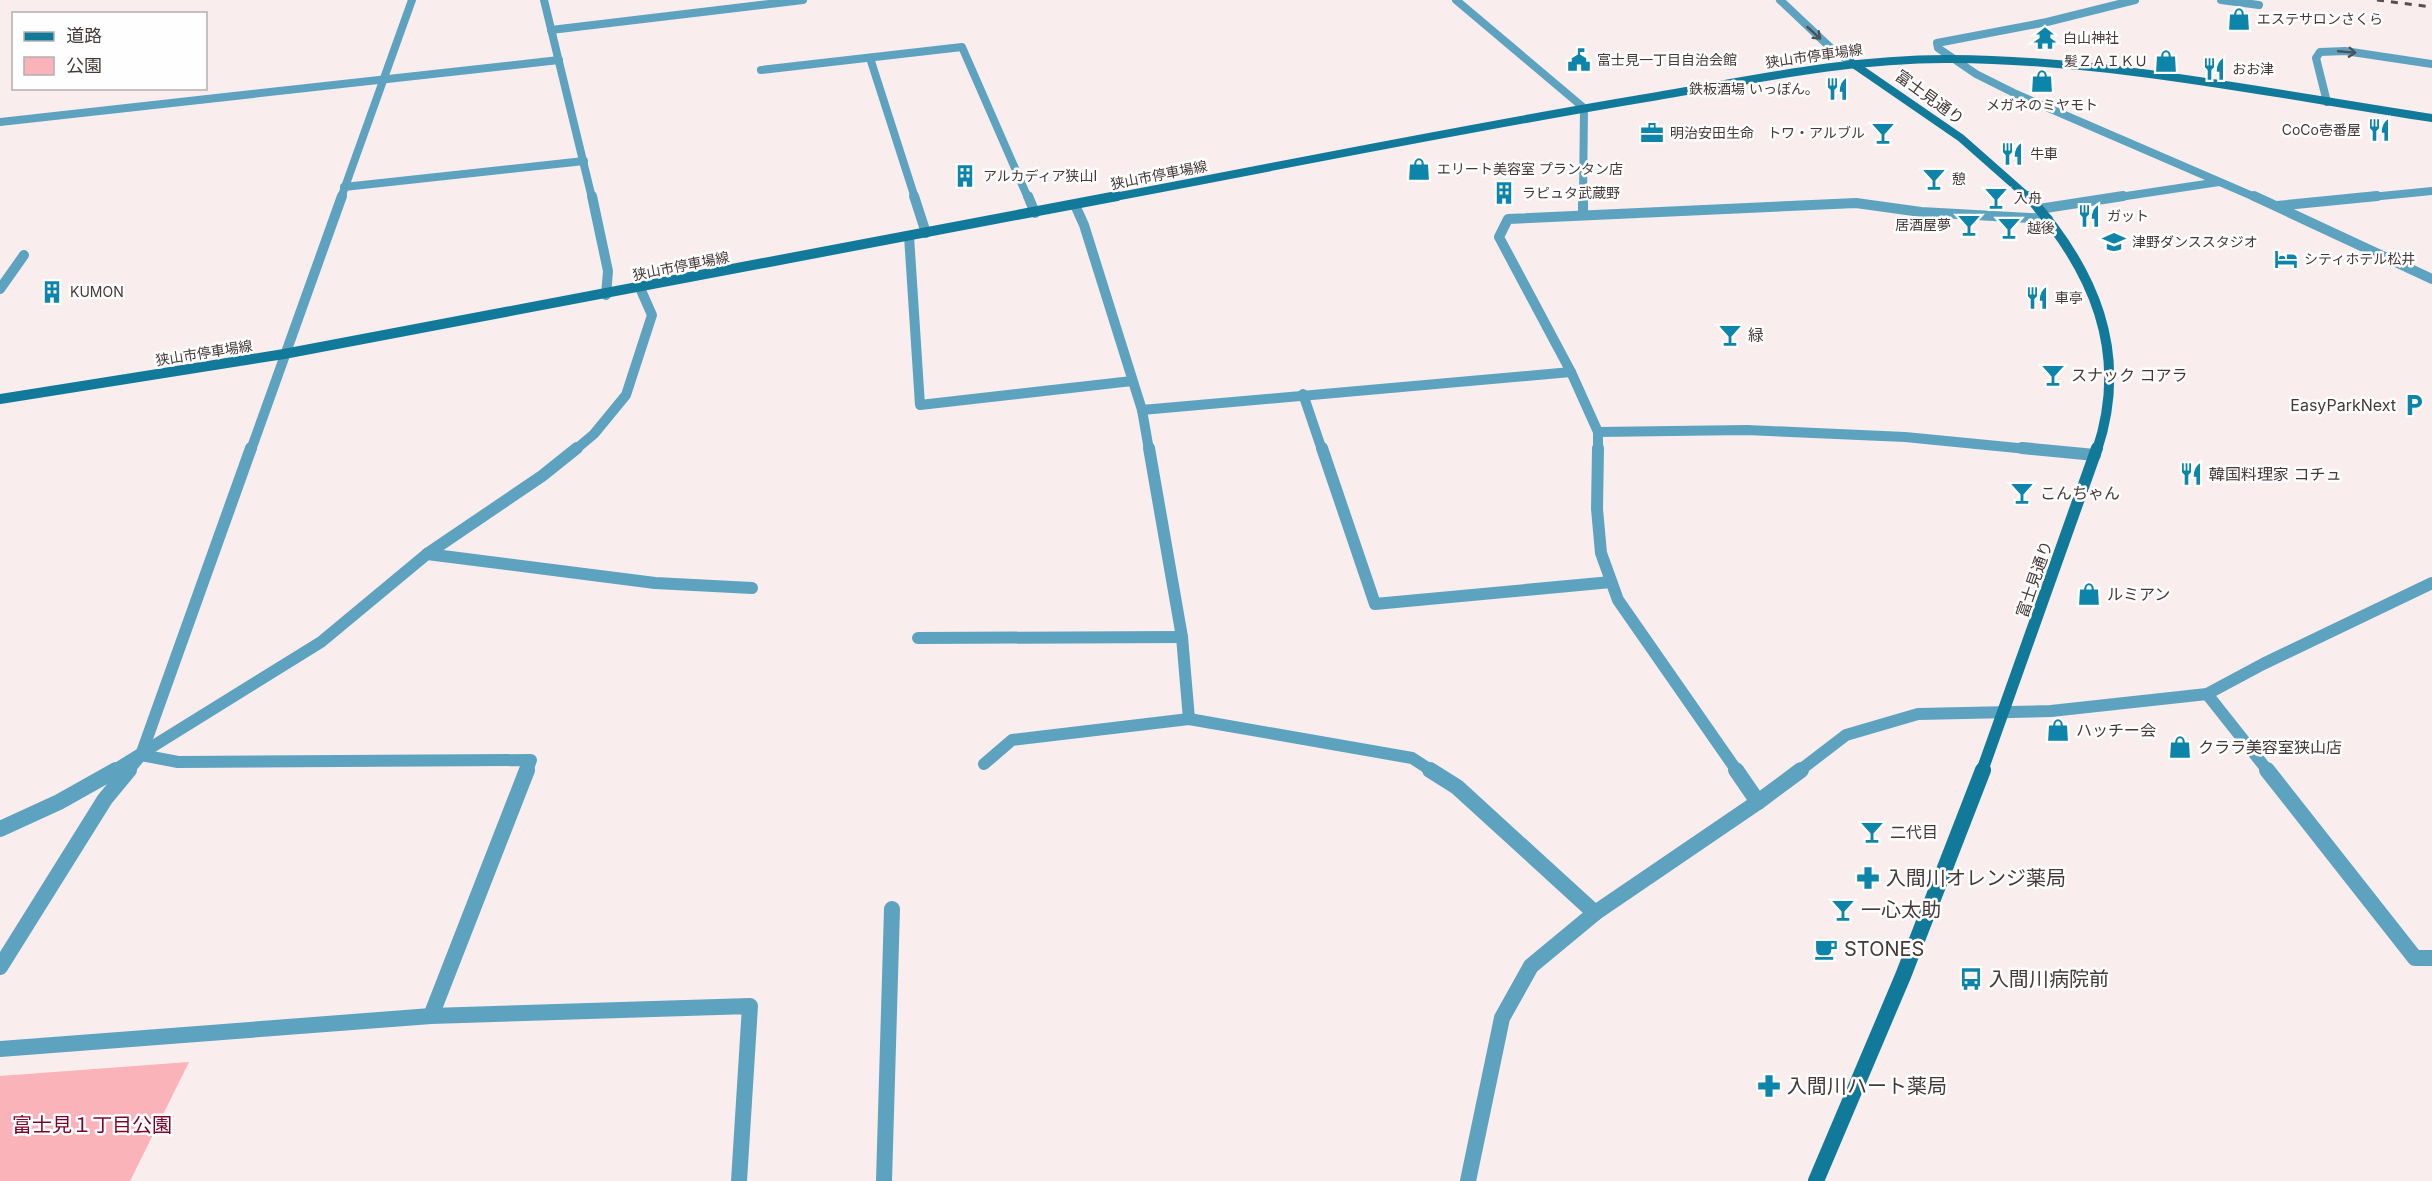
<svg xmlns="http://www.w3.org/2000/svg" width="2432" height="1181" viewBox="0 0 2432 1181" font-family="Inter,'Noto Sans JP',sans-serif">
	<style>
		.green { fill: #fab3b8 }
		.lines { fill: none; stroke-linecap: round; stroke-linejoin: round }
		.street-far3 { stroke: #5da3c0; stroke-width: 8 }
		.street-far2 { stroke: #5da3c0; stroke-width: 10 }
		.street-far1 { stroke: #5da3c0; stroke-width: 12 }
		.street { stroke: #5da3c0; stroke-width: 16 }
		.secondary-far3 { stroke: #117a9b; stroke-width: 8 }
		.secondary-far2 { stroke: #117a9b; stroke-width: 10 }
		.secondary-far1 { stroke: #117a9b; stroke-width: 12 }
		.secondary { stroke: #117a9b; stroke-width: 16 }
		.rail { stroke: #5a4d4d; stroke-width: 3; stroke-dasharray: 7 7; stroke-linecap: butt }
		.oneway { stroke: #4b535a }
		.labels { text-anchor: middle; stroke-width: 5; stroke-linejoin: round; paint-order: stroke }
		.far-poi-label { font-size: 14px; fill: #453838; stroke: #fefefe; text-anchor: start }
		.far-street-label { font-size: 14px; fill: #453838; stroke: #fefefe }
		.street-label { font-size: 16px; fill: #453838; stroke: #fefefe }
		.poi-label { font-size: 16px; fill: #453838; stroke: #fefefe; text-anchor: start }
		.near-poi-label { font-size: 20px; fill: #453838; stroke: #fefefe; text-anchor: start }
		.near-park-label { font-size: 20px; fill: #7f0027; stroke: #fefefe }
	</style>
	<rect width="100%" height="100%" fill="#faeded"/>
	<polygon class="green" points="189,1062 130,1181 0,1181 0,1076"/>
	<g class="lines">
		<g class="street-far3">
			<polyline points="544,0 592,198"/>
			<polyline points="1456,0 1584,108 1583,198"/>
			<polyline points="1780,0 1834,51 1852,63"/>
			<polyline points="2135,0 2047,22 1937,43 1938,48 1976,74 2016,94 2257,198"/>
			<polyline points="2221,0 2259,5"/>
			<polyline points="551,30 803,0"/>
			<polyline points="870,58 915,198"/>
			<polyline points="761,70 962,47 1028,198"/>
			<polyline points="2327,102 2316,58 2320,52 2345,51 2432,64"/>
			<polyline points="0,122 559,60"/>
			<polyline points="344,187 584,161"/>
			<polyline points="341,198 412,0"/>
			<polyline points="2113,198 2219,182"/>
			<polyline points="2361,198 2432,191"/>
		</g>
		<g class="street-far2">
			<polyline points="592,196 608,271 606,295"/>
			<polyline points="914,196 926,233"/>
			<polyline points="1028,196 1035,213"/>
			<polyline points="2254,196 2432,279"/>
			<polyline points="1075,205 1084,225 1142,410 1149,450"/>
			<polyline points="2277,206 2377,196"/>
			<polyline points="2039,209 2123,196"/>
			<polyline points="1583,215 1583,196"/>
			<polyline points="909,236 920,405 1132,381"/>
			<polyline points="0,289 24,255"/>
			<polyline points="1303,394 1322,450"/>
			<polyline points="1142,410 1571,372"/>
			<polyline points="1598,432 1747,430 1905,437 2038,450"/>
			<polyline points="251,450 342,196"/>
			<polyline points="575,450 594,434 626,395 652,315 640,288"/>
			<polyline points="1598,450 1598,432 1571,372 1499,237 1508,219 1856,203 1921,212 2048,219"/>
		</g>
		<g class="street-far1">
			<polyline points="1149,448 1182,637 1189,719"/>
			<polyline points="1322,448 1375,604 1611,582"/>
			<polyline points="1598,448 1597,509 1601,553 1618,600 1737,771"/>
			<polyline points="2022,448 2095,455"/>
			<polyline points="427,554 655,583 752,588"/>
			<polyline points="918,638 1182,637"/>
			<polyline points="2207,694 2268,771"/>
			<polyline points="141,755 178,762 531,760 527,771"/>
			<polyline points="984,764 1012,740 1189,719 1412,758 1432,771"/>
			<polyline points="113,771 321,642 427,554 542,476 577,448"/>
			<polyline points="128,771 141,755 251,448"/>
			<polyline points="1799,771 1846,735 1918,714 2051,711 2207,694 2263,664 2432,583"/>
		</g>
		<g class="street">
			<polyline points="1430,770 1457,787 1595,913"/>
			<polyline points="1736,770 1758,802"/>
			<polyline points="2267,770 2415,958 2432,958"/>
			<polyline points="0,829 59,802 116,770"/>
			<polyline points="0,967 105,799 129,770"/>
			<polyline points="431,1016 527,770"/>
			<polyline points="0,1049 431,1016 750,1006 739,1181"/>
			<polyline points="884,1181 892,909"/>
			<polyline points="1468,1181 1502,1018 1531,966 1595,913 1758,802 1801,770"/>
		</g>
		<g class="secondary-far3">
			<polyline points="1852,63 1961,138 2029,198"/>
			<path d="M1109,198C1290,164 1470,127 1652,97C1751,80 1850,58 1952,59C2113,60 2273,94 2432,118"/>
		</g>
		<g class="secondary-far2">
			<path d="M2028,196C2093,269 2130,352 2097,450"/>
			<polyline points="0,399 284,354 1117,196"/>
		</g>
		<polyline class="secondary-far1" points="1982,771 2097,448"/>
		<polyline class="secondary" points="1816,1181 1903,976 1983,770"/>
		<polyline class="rail" points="2377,0 2432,7"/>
	</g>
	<defs><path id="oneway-shaft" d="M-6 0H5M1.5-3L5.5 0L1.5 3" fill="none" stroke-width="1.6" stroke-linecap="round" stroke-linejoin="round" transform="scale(1.5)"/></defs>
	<g class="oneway">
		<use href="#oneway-shaft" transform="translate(1814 33) rotate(42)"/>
		<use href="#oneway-shaft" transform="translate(2347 52) rotate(5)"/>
	</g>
	<defs>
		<g id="shop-bare" transform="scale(1.8)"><path d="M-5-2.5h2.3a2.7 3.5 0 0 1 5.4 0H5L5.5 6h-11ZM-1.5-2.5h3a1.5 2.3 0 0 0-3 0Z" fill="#0d85aa" stroke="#fefefe" stroke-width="2.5" paint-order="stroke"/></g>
		<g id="temple-bare" transform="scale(1.8)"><path d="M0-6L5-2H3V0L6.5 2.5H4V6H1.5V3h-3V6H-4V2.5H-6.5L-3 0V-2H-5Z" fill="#0d85aa" stroke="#fefefe" stroke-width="2.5" paint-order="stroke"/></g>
		<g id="civic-bare" transform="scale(1.8)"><path d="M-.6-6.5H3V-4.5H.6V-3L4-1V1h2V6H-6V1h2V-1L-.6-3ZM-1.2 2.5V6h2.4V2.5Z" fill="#0d85aa" stroke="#fefefe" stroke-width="2.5" paint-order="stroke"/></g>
		<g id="restaurant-bare" transform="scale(1.8)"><path d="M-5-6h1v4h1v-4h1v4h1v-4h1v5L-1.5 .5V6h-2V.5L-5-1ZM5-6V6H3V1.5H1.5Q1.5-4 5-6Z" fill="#0d85aa" stroke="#fefefe" stroke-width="2.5" paint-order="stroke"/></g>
		<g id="office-bare" transform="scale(1.8)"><path d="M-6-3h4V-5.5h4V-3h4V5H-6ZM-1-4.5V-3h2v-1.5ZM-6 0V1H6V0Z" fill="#0d85aa" stroke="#fefefe" stroke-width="2.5" paint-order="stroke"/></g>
		<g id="bar-bare" transform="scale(1.8)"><path d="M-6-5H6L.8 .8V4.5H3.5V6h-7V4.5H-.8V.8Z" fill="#0d85aa" stroke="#fefefe" stroke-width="2.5" paint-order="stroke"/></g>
		<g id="building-bare" transform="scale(1.8)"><path d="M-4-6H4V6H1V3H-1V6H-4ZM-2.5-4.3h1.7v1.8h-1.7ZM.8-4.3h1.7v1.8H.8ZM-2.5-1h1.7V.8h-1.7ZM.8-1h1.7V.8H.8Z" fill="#0d85aa" stroke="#fefefe" stroke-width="2.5" paint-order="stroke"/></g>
		<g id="school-bare" transform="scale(1.8)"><path d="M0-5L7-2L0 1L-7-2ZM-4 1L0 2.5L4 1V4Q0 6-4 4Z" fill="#0d85aa" stroke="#fefefe" stroke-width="2.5" paint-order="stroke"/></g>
		<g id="hotel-bare" transform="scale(1.8)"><path d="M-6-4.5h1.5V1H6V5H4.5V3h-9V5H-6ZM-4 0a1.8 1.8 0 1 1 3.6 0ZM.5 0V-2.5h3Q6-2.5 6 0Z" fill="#0d85aa" stroke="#fefefe" stroke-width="2.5" paint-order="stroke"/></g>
		<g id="parking-bare" transform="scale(1.8)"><path d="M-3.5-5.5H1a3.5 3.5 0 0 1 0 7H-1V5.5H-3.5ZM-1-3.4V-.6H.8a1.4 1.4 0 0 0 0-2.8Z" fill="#0d85aa" stroke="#fefefe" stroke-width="2.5" paint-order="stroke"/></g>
		<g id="pharmacy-bare" transform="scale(1.8)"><path d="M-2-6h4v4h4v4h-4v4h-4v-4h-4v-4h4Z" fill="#0d85aa" stroke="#fefefe" stroke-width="2.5" paint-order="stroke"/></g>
		<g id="cafe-bare" transform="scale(1.8)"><path d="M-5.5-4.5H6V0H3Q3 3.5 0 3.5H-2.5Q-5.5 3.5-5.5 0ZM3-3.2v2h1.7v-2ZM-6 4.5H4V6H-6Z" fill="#0d85aa" stroke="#fefefe" stroke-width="2.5" paint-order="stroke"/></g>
		<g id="bus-bare" transform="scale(1.8)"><path d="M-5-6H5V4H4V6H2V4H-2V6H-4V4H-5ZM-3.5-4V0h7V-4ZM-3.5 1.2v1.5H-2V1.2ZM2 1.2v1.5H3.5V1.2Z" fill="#0d85aa" stroke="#fefefe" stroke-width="2.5" paint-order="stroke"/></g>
	</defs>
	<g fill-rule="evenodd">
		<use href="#shop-bare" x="2239" y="19"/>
		<use href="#temple-bare" x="2045" y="38"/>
		<use href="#civic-bare" x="1579" y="60"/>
		<use href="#shop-bare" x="2166" y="61"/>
		<use href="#restaurant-bare" x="2214" y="69"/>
		<use href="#shop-bare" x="2042" y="81"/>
		<use href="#restaurant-bare" x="1837" y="89"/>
		<use href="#restaurant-bare" x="2379" y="130"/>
		<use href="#office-bare" x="1652" y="133"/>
		<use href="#bar-bare" x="1883" y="133"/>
		<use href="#restaurant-bare" x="2012" y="154"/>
		<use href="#shop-bare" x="1419" y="169"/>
		<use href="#building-bare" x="965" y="176"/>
		<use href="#bar-bare" x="1934" y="179"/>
		<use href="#building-bare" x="1504" y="193"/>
		<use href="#bar-bare" x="1996" y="198"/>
		<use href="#restaurant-bare" x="2089" y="216"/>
		<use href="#bar-bare" x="1969" y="225"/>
		<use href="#bar-bare" x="2009" y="228"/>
		<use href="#school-bare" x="2114" y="242"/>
		<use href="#hotel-bare" x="2286" y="259"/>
		<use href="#building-bare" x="52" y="292"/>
		<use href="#restaurant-bare" x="2037" y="298"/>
		<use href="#bar-bare" x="1730" y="335"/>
		<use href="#bar-bare" x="2053" y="375"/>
		<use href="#parking-bare" x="2414" y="405"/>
		<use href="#restaurant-bare" x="2191" y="474"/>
		<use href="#bar-bare" x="2022" y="493"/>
		<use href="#shop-bare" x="2089" y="594"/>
		<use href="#shop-bare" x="2058" y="730"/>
		<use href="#shop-bare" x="2180" y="747"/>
		<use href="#bar-bare" x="1872" y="832"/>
		<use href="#pharmacy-bare" x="1868" y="878"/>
		<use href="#bar-bare" x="1843" y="910"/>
		<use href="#cafe-bare" x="1826" y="949"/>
		<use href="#bus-bare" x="1971" y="979"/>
		<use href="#pharmacy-bare" x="1769" y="1086"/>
	</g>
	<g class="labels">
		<g class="far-poi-label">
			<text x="2257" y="24">エステサロンさくら</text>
			<text x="2063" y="43">白山神社</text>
			<text x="1597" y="65">富士見一丁目自治会館</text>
			<text x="2148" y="66" text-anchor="end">髪ＺＡＩＫＵ</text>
			<text x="2232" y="74">おお津</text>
			<text x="1819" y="94" text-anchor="end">鉄板酒場 いっぽん。</text>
			<text x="2042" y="110" text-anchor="middle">メガネのミヤモト</text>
			<text x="2361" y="135" text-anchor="end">CoCo壱番屋</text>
			<text x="1670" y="138">明治安田生命</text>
			<text x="1865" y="138" text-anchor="end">トワ・アルブル</text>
			<text x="2030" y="159">牛車</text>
			<text x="1437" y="174">エリート美容室 プランタン店</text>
			<text x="983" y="181">アルカディア狭山Ⅰ</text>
			<text x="1952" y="184">憩</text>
			<text x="1522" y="198">ラピュタ武蔵野</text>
			<text x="2014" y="203">入舟</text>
			<text x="2107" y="221">ガット</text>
			<text x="1951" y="230" text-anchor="end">居酒屋夢</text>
			<text x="2027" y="233">越後</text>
			<text x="2132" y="247">津野ダンススタジオ</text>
			<text x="2304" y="264">シティホテル松井</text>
			<text x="70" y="297">KUMON</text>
			<text x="2055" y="303">車亭</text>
		</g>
		<g class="far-street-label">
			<text transform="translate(1814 56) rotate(-8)" y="5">狭山市停車場線</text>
			<text transform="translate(1159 175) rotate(-11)" y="5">狭山市停車場線</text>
			<text transform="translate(681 266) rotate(-11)" y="5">狭山市停車場線</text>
			<text transform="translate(204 353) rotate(-9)" y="5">狭山市停車場線</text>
		</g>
		<g class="street-label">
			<text transform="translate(1930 97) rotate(36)" y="6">富士見通り</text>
			<text transform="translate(2034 579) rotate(-71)" y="6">富士見通り</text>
		</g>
		<g class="poi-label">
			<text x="1748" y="341">緑</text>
			<text x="2071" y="381">スナック コアラ</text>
			<text x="2396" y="411" text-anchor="end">EasyParkNext</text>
			<text x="2209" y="480">韓国料理家 コチュ</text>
			<text x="2040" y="499">こんちゃん</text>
			<text x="2107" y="600">ルミアン</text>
			<text x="2076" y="736">ハッチー会</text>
			<text x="2198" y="753">クララ美容室狭山店</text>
			<text x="1890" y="838">二代目</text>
		</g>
		<g class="near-poi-label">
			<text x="1886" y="885">入間川オレンジ薬局</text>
			<text x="1861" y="917">一心太助</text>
			<text x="1844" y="956">STONES</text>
			<text x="1989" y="986">入間川病院前</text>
			<text x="1787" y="1093">入間川ハート薬局</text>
		</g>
		<g class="near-park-label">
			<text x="92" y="1132">富士見１丁目公園</text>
		</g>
	</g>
	<rect x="12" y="12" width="195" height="78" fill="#fefefe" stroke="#b4afaf" stroke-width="1.5"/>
	<rect x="24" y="32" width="30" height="9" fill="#117a9b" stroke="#b4afaf" stroke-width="1.5"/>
	<text x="66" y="42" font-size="18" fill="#453838">道路</text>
	<rect x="24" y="57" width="30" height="18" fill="#fab3b8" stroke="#b4afaf" stroke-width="1.5"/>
	<text x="66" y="72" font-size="18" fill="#453838">公園</text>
</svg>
